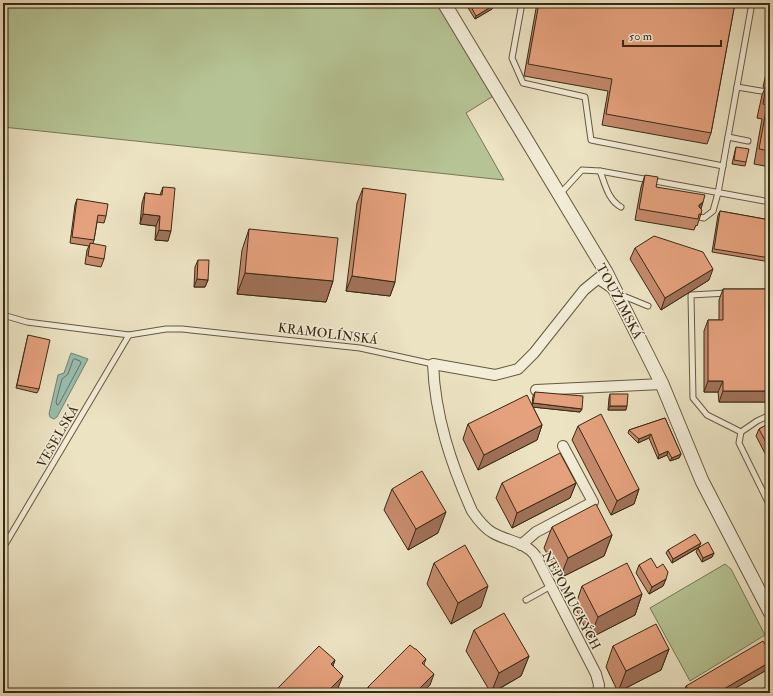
<svg xmlns="http://www.w3.org/2000/svg" width="773" height="696" viewBox="0 0 773 696" font-family="'IM FELL Double Pica',serif">
	<style>
		.green { fill: #b6c495; stroke: #787654 }
		.water { fill: #99beb0; stroke: #738271 }
		.lines { fill: none; stroke-linecap: round; stroke-linejoin: round }
		.shore { stroke: #697462; stroke-width: 1 }
		.service-casing { stroke: #66583f; stroke-width: 7 }
		.minor-casing { stroke: #66583f; stroke-width: 12 }
		.tertiary-casing { stroke: #66583f; stroke-width: 15 }
		.service { stroke: #f3edd8; stroke-width: 5 }
		.minor { stroke: #f3edd8; stroke-width: 10 }
		.tertiary { stroke: #f3edd8; stroke-width: 13 }
		.wall { fill: #c58a6c; stroke: #392913 }
		.shaded-wall { fill: #a07158; stroke: #392913 }
		.building { fill: #e5a17d; stroke: #392913 }
		.labels { text-anchor: middle; stroke-width: 3; stroke-linejoin: round; paint-order: stroke }
		.street-label { font-size: 13px; fill: #392913; stroke: #f3edd8 }
	</style>
	<rect width="100%" height="100%" fill="#ece3c3"/>
	<filter id="stains"><feTurbulence type="fractalNoise" baseFrequency=".005" numOctaves="4"/><feColorMatrix values="0 0 0 0 .2 0 0 0 0 .09 0 0 0 0 .02 0 0 0 .5 -.17"/></filter>
	<radialGradient id="worn" r=".72"><stop offset=".6" stop-color="#630" stop-opacity="0"/><stop offset="1" stop-color="#630" stop-opacity=".3"/></radialGradient>
	<g class="green">
		<polygon points="3,3 439,3 495,95 466,113 504,180 3,127"/>
		<polygon points="725,564 731,569 765,635 690,681 650,608"/>
	</g>
	<polygon class="water" points="71,353 88,359 57,417 54,419 50,417 49,414 58,375 64,373"/>
	<g class="lines">
		<polygon class="shore" points="75,359 80,361 81,363 59,404 57,405 56,402 62,379 68,374 73,360"/>
		<g class="service-casing">
			<g id="service">
				<polyline points="522,3 512,58 523,83 585,97 591,140 723,166"/>
				<polyline points="737,87 767,92"/>
				<polyline points="728,137 748,141"/>
				<path d="M600,171C605,184 608,200 621,207"/>
				<polyline points="560,194 582,170 600,171 770,202"/>
				<polyline points="699,217 704,218 713,211 718,193 752,3"/>
				<polyline points="596,280 612,291"/>
				<polyline points="727,293 691,295 693,398 707,415 741,432"/>
				<polyline points="621,295 648,306"/>
				<polyline points="3,315 27,322 129,335 166,329 182,329 360,348 433,364"/>
				<polyline points="770,415 757,421 741,432 739,443 770,506"/>
				<polyline points="3,548 129,335"/>
				<polyline points="526,600 551,586"/>
			</g>
		</g>
		<g class="minor-casing">
			<g id="minor">
				<polyline points="536,390 662,384"/>
				<polyline points="521,545 536,532 593,502 563,446"/>
				<path d="M598,693L599,685L596,674L535,555C525,542 507,541 493,533C484,528 478,520 472,511C451,464 435,416 433,364L495,375L518,369L534,353L584,290L606,272"/>
				<polyline points="766,693 770,691"/>
			</g>
		</g>
		<g class="tertiary-casing">
			<polyline id="tertiary" points="444,3 606,272 662,384 702,481 770,612"/>
		</g>
		<use href="#service" class="service"/>
		<use href="#minor" class="minor"/>
		<use href="#tertiary" class="tertiary"/>
	</g>
	<g class="wall">
		<polygon points="465,3 492,3 494,5 492,9 475,19"/>
		<polygon points="537,3 735,3 711,133 707,144 602,125 608,91 524,76"/>
		<polygon points="770,60 770,167 754,164 762,119 757,118 762,95 765,88 763,87 767,69"/>
		<polygon points="736,147 746,162 745,166 732,164 735,151"/>
		<polygon points="645,175 656,187 703,202 701,209 701,214 697,226 696,225 694,230 635,220 641,187"/>
		<polygon points="163,187 168,241 155,240 156,226 140,224 142,203 145,193 160,195"/>
		<polygon points="363,188 395,282 390,296 346,291 357,203"/>
		<polygon points="77,199 106,216 104,223 97,222 94,240 93,243 104,259 101,267 85,264 87,250 89,246 70,243 75,205"/>
		<polygon points="720,211 770,220 770,262 712,252 718,215"/>
		<polygon points="249,229 333,281 326,302 237,294 242,250"/>
		<polygon points="635,248 709,280 661,310 630,259"/>
		<polygon points="198,260 208,280 205,287 194,287 195,267"/>
		<polygon points="723,289 770,289 770,402 719,402 718,392 704,392 704,331 708,320 719,320 719,300"/>
		<polygon points="28,335 39,389 37,393 16,388"/>
		<polygon points="535,392 582,409 580,412 533,407 542,425 537,440 478,470 463,439 468,424 532,405 533,396"/>
		<polygon points="610,394 626,410 608,410 609,398"/>
		<polygon points="665,418 681,454 679,458 670,461 667,455 658,459 649,438 638,443 628,433 629,430"/>
		<polygon points="770,423 770,463 756,436 759,429"/>
		<polygon points="578,426 639,489 634,504 611,515 572,440"/>
		<polygon points="502,483 576,483 570,498 512,528 496,498"/>
		<polygon points="392,489 438,533 408,550 384,510"/>
		<polygon points="552,527 612,535 604,556 560,578 544,548"/>
		<polygon points="699,547 714,553 712,557 702,562 696,552 698,548 672,563 666,553 668,550"/>
		<polygon points="434,563 481,607 451,624 427,584"/>
		<polygon points="639,565 657,568 666,579 663,586 649,594 636,573"/>
		<polygon points="582,586 642,594 635,615 590,638 575,607"/>
		<polygon points="474,630 529,656 521,676 492,693 491,693 466,651"/>
		<polygon points="613,646 669,649 661,670 618,692 606,667"/>
		<polygon points="415,649 426,659 424,664 430,685 422,693 366,693 368,687"/>
		<polygon points="335,660 333,666 336,693 276,693 278,688"/>
		<polygon points="770,668 727,693 684,693 686,686"/>
	</g>
	<g class="shaded-wall">
		<polygon points="494,5 492,9 475,19 476,16"/>
		<polygon points="703,202 699,213 699,205"/>
		<polygon points="143,214 160,216 156,226 140,224"/>
		<polygon points="159,230 171,231 168,241 155,240"/>
		<polygon points="713,269 709,280 661,310 665,298"/>
		<polygon points="245,273 333,281 326,302 237,294"/>
		<polygon points="352,276 395,282 390,296 346,291"/>
		<polygon points="197,279 208,280 205,287 194,287"/>
		<polygon points="708,381 723,381 718,392 704,392"/>
		<polygon points="723,391 770,391 770,402 719,402"/>
		<polygon points="533,403 582,409 580,412 532,407"/>
		<polygon points="610,406 627,406 626,410 608,410"/>
		<polygon points="542,425 537,440 478,470 484,455"/>
		<polygon points="651,434 649,438 638,443 639,439"/>
		<polygon points="668,451 667,455 658,459 659,455"/>
		<polygon points="681,454 679,458 670,461 672,458"/>
		<polygon points="576,483 570,498 512,528 517,513"/>
		<polygon points="639,489 634,504 611,515 617,501"/>
		<polygon points="446,512 438,533 408,550 416,529"/>
		<polygon points="612,535 604,556 560,578 568,558"/>
		<polygon points="701,543 699,547 672,563 673,559"/>
		<polygon points="714,553 712,557 702,562 703,558"/>
		<polygon points="666,579 663,586 649,594 652,587"/>
		<polygon points="488,586 481,607 451,624 458,603"/>
		<polygon points="642,594 635,615 590,638 598,617"/>
		<polygon points="669,649 661,670 618,692 626,671"/>
		<polygon points="529,656 521,676 491,693 499,673"/>
		<polygon points="335,660 327,681 331,664"/>
		<polygon points="770,662 770,668 727,693 717,693"/>
		<polygon points="434,674 430,685 422,693 415,693"/>
		<polygon points="343,676 336,693 326,693"/>
	</g>
	<g class="building">
		<polygon points="469,3 492,3 494,5 476,16"/>
		<polygon points="539,3 735,3 711,133 606,114 612,79 528,64"/>
		<polygon points="770,65 770,73 769,73"/>
		<polygon points="767,81 770,81 770,151 759,149 767,105 763,104"/>
		<polygon points="736,147 749,149 746,162 734,160"/>
		<polygon points="645,175 658,177 656,187 705,195 703,202 699,205 699,207 702,210 701,214 699,214 698,219 639,209"/>
		<polygon points="163,187 175,188 171,231 159,230 160,216 143,214 145,193 162,195"/>
		<polygon points="363,188 406,194 395,282 352,276"/>
		<polygon points="77,199 108,204 106,216 98,215 94,240 72,237"/>
		<polygon points="720,211 770,220 770,258 714,249"/>
		<polygon points="249,229 338,238 333,281 245,273"/>
		<polygon points="654,236 703,252 713,269 665,298 635,248"/>
		<polygon points="90,243 106,246 104,259 88,256"/>
		<polygon points="198,260 209,260 208,280 197,279"/>
		<polygon points="723,289 770,289 770,391 723,391 723,381 708,381 708,320 723,320"/>
		<polygon points="28,335 50,340 39,389 17,385"/>
		<polygon points="535,392 583,396 582,409 533,403"/>
		<polygon points="610,394 628,394 627,406 610,406"/>
		<polygon points="527,395 542,425 484,455 468,424"/>
		<polygon points="601,414 639,489 617,501 578,426"/>
		<polygon points="665,418 681,454 672,458 668,451 659,455 651,434 639,439 629,430"/>
		<polygon points="770,423 770,450 759,429"/>
		<polygon points="560,453 576,483 517,513 502,483"/>
		<polygon points="422,471 446,512 416,529 392,489"/>
		<polygon points="596,504 612,535 568,558 552,527"/>
		<polygon points="695,534 701,543 673,559 668,550"/>
		<polygon points="708,542 714,553 703,558 698,548"/>
		<polygon points="465,545 488,586 458,603 434,563"/>
		<polygon points="651,558 657,568 663,564 668,572 666,579 652,587 639,565"/>
		<polygon points="627,563 642,594 598,617 582,586"/>
		<polygon points="504,613 529,656 499,673 474,630"/>
		<polygon points="656,624 669,649 626,671 613,646"/>
		<polygon points="763,641 770,652 770,662 717,693 691,693 686,686"/>
		<polygon points="410,645 415,649 416,649 426,659 422,663 434,674 415,693 375,693 368,687"/>
		<polygon points="319,646 335,660 331,664 343,676 326,693 284,693 278,688"/>
		<polygon points="548,689 550,693 541,693"/>
	</g>
	<g class="labels">
		<g class="street-label">
			<text transform="translate(620 301) rotate(62)" y="5">TOUŽIMSKÁ</text>
			<text transform="translate(328 333) rotate(7)" y="5">KRAMOLÍNSKÁ</text>
			<text transform="translate(57 436) rotate(-60)" y="5">VESELSKÁ</text>
			<text transform="translate(572 600) rotate(62)" y="5">NEPOMUCKÝCH</text>
		</g>
	</g>
	<rect width="773" height="696" fill="none" stroke="#ece3c3" stroke-width="16"/>
	<rect x="4" y="4" width="765" height="688" fill="none" stroke="#392913" stroke-width="2"/>
	<rect x="8" y="8" width="757" height="680" fill="none" stroke="#392913"/>
	<path d="M623 40v6h98v-6" fill="none" stroke="#392913" stroke-width="2"/>
	<text x="629" y="40" font-size="12" fill="#392913" stroke="#f3edd8" stroke-width="3" paint-order="stroke">50 m</text>
	<rect width="100%" height="100%" filter="url(#stains)"/>
	<rect width="100%" height="100%" fill="url(#worn)"/>
</svg>
